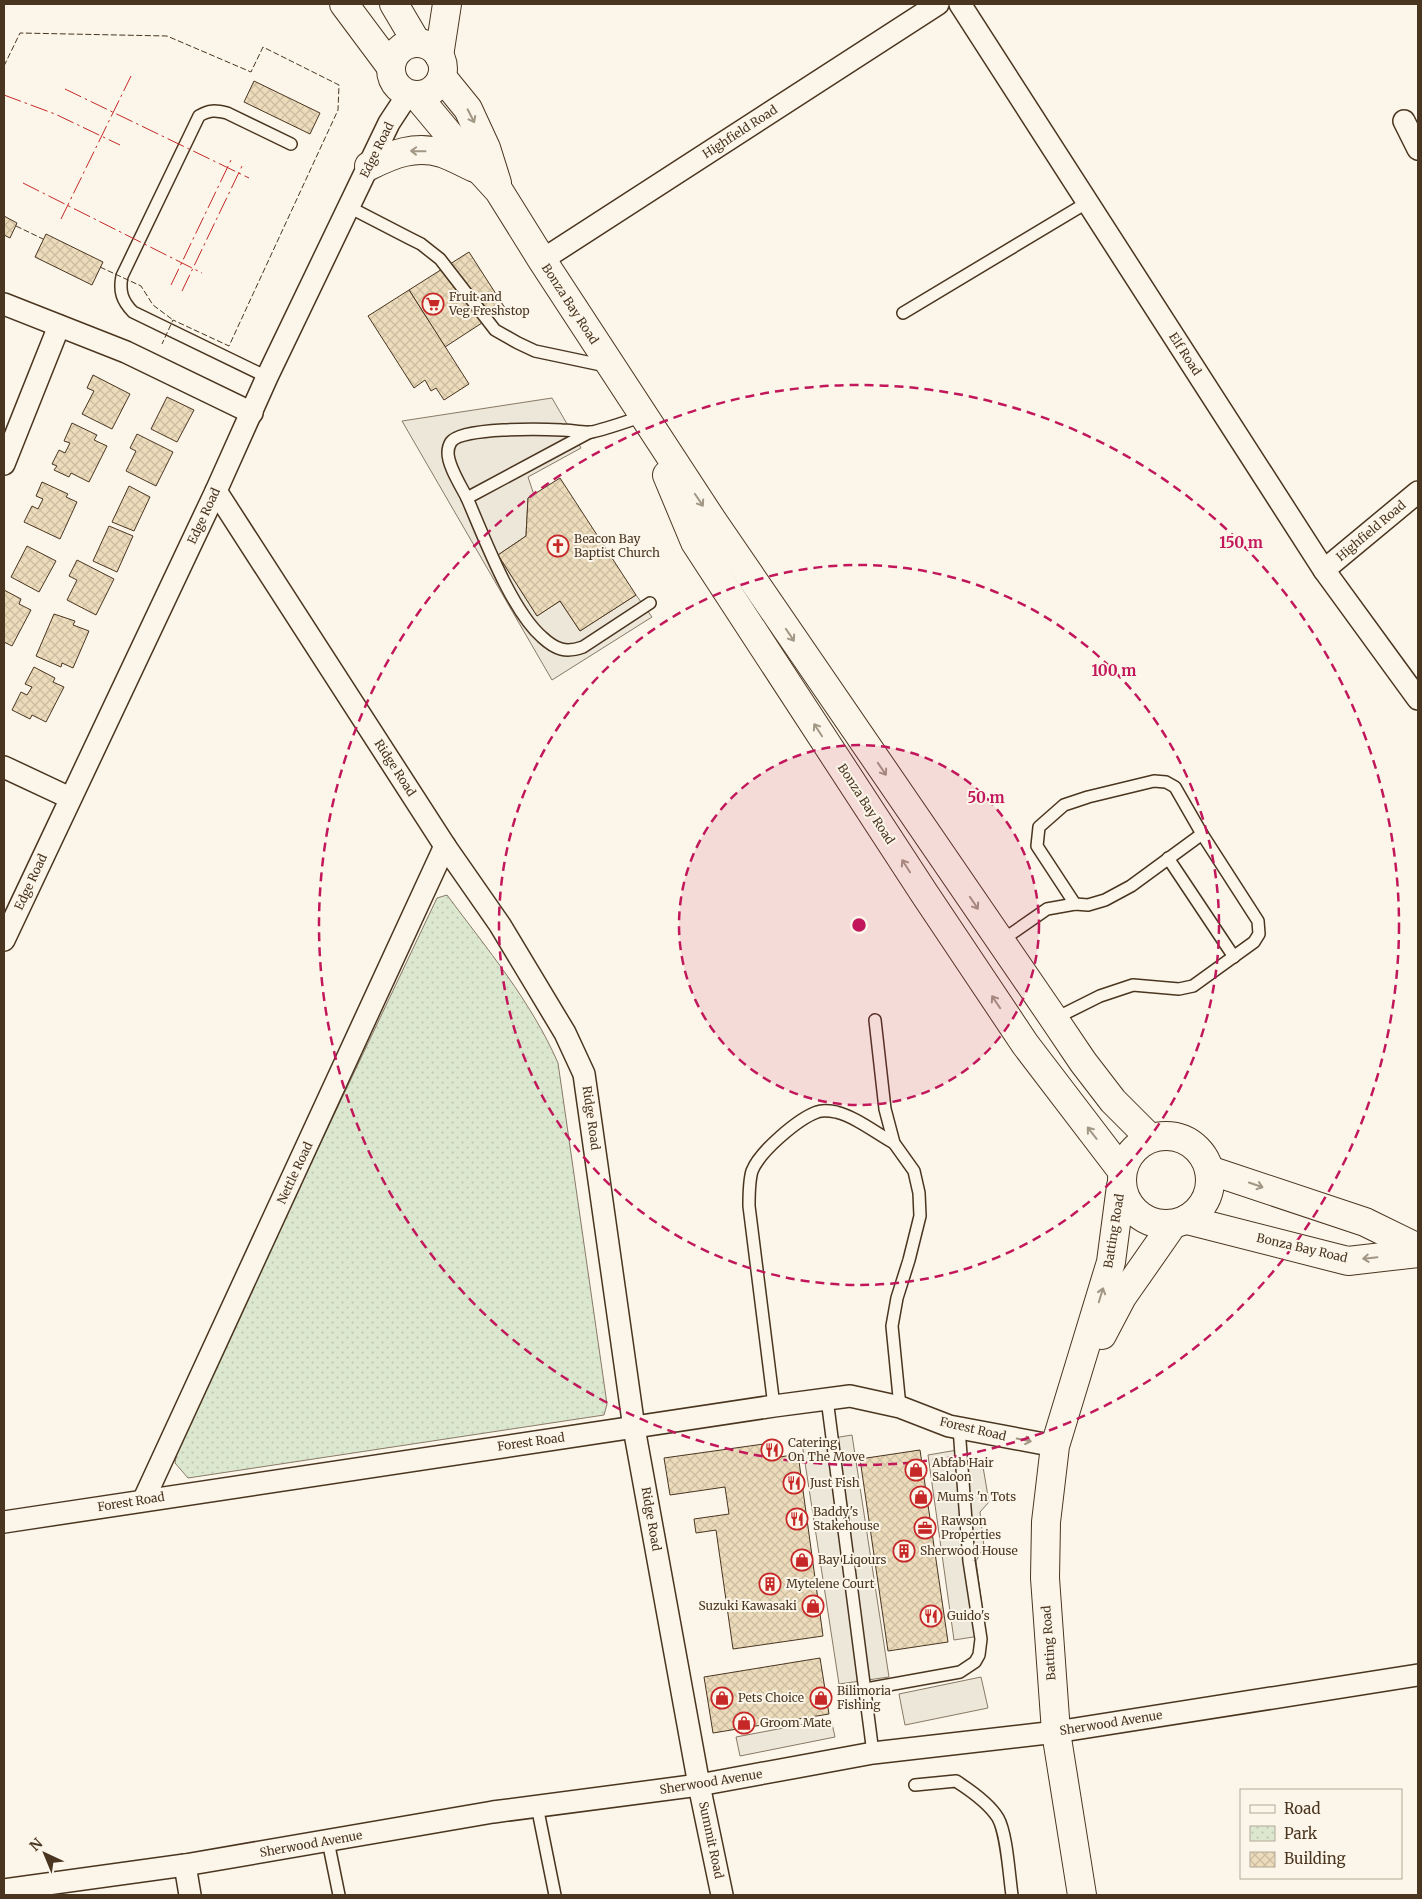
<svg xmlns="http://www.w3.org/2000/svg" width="1422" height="1899" viewBox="0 0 1422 1899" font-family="Merriweather,serif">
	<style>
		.park { fill: url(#park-dots); stroke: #887966 }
		.parking { fill: #ede7d9; stroke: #887966 }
		.building { fill: url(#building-cross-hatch); stroke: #4a3520 }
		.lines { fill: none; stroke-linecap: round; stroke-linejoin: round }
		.service-casing { stroke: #4a3520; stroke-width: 14 }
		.minor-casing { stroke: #4a3520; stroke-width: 24 }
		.tertiary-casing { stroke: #4a3520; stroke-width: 30 }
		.primary-casing { stroke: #4a3520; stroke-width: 30 }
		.service { stroke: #fbf6e9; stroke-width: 11 }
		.minor { stroke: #fbf6e9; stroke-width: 21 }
		.tertiary { stroke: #fbf6e9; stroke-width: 28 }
		.primary { stroke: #fbf6e9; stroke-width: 28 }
		.fence { stroke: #4a3520; stroke-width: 1; stroke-dasharray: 6 2.5; stroke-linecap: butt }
		.power { stroke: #c62828; stroke-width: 1; stroke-dasharray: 18 4 2.5 4; stroke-linecap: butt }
		.oneway { stroke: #a29684 }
		.ring { fill: none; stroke: #c2185b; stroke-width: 2.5; stroke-dasharray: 9 6 }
		.labels { text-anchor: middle; stroke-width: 4; stroke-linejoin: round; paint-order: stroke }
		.street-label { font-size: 12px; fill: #4a3520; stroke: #fbf6e9 }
		.poi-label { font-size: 12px; fill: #4a3520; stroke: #fbf6e9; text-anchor: start }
		.centre { fill: #c2185b; stroke: #fbf6e9; stroke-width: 2.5 }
		.ring-label { font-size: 15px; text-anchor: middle; font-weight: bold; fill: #c2185b; stroke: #fbf6e9; stroke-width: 4; stroke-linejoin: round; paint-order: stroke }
	</style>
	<defs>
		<pattern id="park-dots" width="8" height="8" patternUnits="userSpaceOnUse" patternTransform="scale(1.25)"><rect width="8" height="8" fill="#dce7d0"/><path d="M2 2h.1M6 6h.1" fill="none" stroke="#bec7b2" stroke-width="1.8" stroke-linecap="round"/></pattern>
		<pattern id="building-cross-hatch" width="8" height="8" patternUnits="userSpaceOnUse" patternTransform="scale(1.25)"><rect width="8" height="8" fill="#ecdcbc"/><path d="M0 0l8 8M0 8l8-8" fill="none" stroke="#ccbda1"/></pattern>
	</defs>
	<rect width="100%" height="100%" fill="#fbf6e9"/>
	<path class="park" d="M447,895C487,949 531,1001 558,1063L607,1404L604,1415L188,1478L175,1463L179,1441L437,898Z"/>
	<g class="parking">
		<polygon points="552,398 581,448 528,477 534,495 528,498 526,536 498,555 537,616 560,601 580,631 636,595 652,617 552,680 402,421"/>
		<polygon points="852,1435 889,1677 839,1684 802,1443"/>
		<polygon points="963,1449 966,1469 982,1461 989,1502 980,1512 984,1547 976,1561 986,1635 954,1640 928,1455"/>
		<polygon points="981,1677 988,1708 905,1725 899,1694"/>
		<polygon points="831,1719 835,1737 740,1756 736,1737"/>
	</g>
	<g class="building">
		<polygon points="254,81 320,113 310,134 244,102"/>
		<polygon points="4,216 17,223 10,238 4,235"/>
		<polygon points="46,234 103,262 92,285 35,257"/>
		<polygon points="469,252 505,308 445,347 409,290"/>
		<polygon points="409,290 469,384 444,400 436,388 431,391 425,380 414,388 368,316"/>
		<polygon points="93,375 130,394 112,429 82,414 94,391 87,388"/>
		<polygon points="167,397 194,410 177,442 151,429"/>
		<polygon points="72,423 97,435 94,440 107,446 89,482 71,473 69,477 54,470 57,466 52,464 59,450 65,453 70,443 64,441"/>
		<polygon points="137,434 173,452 156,486 126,471 136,451 130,448"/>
		<polygon points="560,478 636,595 580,631 560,601 537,616 498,555 526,536 528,498"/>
		<polygon points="42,482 68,494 66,497 77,502 60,539 24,522 32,506 38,509 43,499 36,496"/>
		<polygon points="129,486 150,497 134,531 112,522"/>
		<polygon points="109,526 133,536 117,572 93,561"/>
		<polygon points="27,546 56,561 39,592 11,577"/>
		<polygon points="77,560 114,579 96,615 67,600 77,580 69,576"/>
		<polygon points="4,590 21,599 19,604 31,610 12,646 4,642"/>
		<polygon points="54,614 75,621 73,625 89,631 73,668 62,663 61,667 36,656"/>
		<polygon points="34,667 55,678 53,682 64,687 46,722 32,715 30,719 12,710 21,692 27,695 32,687 25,684"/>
		<polygon points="778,1442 780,1457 798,1454 823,1636 733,1649 716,1530 696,1533 694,1519 729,1514 725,1487 670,1495 664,1458"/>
		<polygon points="920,1450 948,1642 888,1651 860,1459"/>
		<polygon points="820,1658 829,1714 713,1733 704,1677"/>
	</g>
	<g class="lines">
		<g class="service-casing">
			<g id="service">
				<polyline points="349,207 409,238 421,244 440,259 495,330 518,343 535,351 606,366"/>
				<polyline points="903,313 1088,202"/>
				<path d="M267,377L133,312C122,301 119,291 122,276L199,116C209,110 215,110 227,113L291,144"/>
				<path d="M643,416C626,422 609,428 592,432C582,433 571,430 562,430C543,429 461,427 451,442C449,445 448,450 448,453C448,466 461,486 467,498C484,537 511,610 542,637C556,650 566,653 583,647L650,603"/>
				<polyline points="467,498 590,432"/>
				<polyline points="1168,858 1234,957"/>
				<polyline points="1001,941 1047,909 1075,904 1088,905 1105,900 1131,886 1202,834"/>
				<polyline points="1054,1019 1100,996 1133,985 1179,989 1193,986 1254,942 1259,934 1258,921 1202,834 1175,787 1166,782 1154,781 1088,797 1064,805 1039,827 1037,846 1075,904"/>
				<polyline points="875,1020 885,1109 894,1143 914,1171 919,1193 920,1216 909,1260 897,1298 892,1326 900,1407"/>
				<polyline points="827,1399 873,1753"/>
				<path d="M774,1406L749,1206C749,1195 749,1181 752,1171C760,1151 798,1119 817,1112C822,1110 831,1111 836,1112C856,1117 876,1133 894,1143"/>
				<polyline points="866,1689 960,1672 975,1662 979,1655 981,1639 969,1561 959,1428"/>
				<path d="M915,1785L956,1781C970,1790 989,1803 998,1818C1007,1834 1009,1875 1012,1895"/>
				<polyline points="537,1806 555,1895"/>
				<polyline points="328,1841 339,1895"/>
			</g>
		</g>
		<g class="minor-casing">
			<g id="minor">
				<polyline points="960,4 1324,570 1418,699"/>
				<polyline points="1404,121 1418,149"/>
				<polyline points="542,260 938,4"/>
				<polyline points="4,304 126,352 252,413"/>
				<polyline points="4,464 59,326"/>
				<polyline points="216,491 445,846 500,925 565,1033 584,1074 634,1428 699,1785 722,1895"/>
				<polyline points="1324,570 1418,492"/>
				<polyline points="4,767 70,798"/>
				<polyline points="4,940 216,491 267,377 389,123 408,94"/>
				<polyline points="144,1499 445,846"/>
				<polyline points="4,1522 774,1406 850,1396 900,1407 949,1426 1055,1446"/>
				<polyline points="185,1865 190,1895"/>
				<polyline points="4,1890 185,1865 493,1812 699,1785 873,1753 1056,1732 1418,1675"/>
			</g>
		</g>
		<g class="tertiary-casing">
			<g id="tertiary">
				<polyline points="439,56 447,4"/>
				<polyline points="1209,1170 1365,1222 1418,1248"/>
				<polyline points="1187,1220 1348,1261 1418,1253"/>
			</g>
		</g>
		<g class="primary-casing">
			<g id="primary">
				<polyline points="344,4 391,67"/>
				<polyline points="394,4 417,43"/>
				<circle cx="417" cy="69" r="26"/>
				<polyline points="442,77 468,109 486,148 497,183"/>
				<polyline points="417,96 467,156 499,191 542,260 712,520 1054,1019 1083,1062 1113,1101 1150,1138"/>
				<path d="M369,166C393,154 415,145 442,153C453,157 464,163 475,168"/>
				<polyline points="667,475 695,542 924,893 1025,1044 1122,1171"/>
				<circle cx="1166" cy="1180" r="44"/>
				<polyline points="1102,1335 1122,1297 1173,1224"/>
				<polyline points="1082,1895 1056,1732 1045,1578 1046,1522 1055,1446 1111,1262 1121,1186"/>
			</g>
		</g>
		<use href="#service" class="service"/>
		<use href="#minor" class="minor"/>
		<use href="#tertiary" class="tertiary"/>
		<use href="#primary" class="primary"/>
		<g class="fence">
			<polyline points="4,66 20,33 167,36 251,72 263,47 339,85 338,110 229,346 173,320 162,344"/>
			<polyline points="16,226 43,239"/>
			<polyline points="100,267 141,286 153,305 173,320"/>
		</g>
		<g class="power">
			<polyline points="65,89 249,178"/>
			<polyline points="4,95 55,114 120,145"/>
			<polyline points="23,183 202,273"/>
			<polyline points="61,219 131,76"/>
			<polyline points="171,285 232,158"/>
			<polyline points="182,291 243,164"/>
		</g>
	</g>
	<defs><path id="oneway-shaft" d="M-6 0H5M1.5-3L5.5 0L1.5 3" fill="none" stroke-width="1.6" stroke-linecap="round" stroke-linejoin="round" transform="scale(1.25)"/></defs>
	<g class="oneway">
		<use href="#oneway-shaft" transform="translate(471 116) rotate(63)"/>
		<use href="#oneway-shaft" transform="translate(418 151) rotate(-179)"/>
		<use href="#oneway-shaft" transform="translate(699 500) rotate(56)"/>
		<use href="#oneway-shaft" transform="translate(790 635) rotate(56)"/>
		<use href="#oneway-shaft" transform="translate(818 730) rotate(-123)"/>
		<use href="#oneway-shaft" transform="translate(882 769) rotate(56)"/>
		<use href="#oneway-shaft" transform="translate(906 866) rotate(-123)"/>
		<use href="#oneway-shaft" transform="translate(974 903) rotate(56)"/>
		<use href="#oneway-shaft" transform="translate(996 1002) rotate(-124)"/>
		<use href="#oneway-shaft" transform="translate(1092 1133) rotate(-128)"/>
		<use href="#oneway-shaft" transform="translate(1256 1185) rotate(19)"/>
		<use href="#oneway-shaft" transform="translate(1370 1258) rotate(174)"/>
		<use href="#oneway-shaft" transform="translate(1101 1295) rotate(-73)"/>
		<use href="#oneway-shaft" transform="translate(1024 1440) rotate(11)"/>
	</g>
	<circle cx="859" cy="925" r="180" fill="#c2185b" fill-opacity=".12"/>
	<g class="ring">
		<circle cx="859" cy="925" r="180"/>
		<circle cx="859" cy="925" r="360"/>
		<circle cx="859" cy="925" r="540"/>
	</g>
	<defs>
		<g id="supermarket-ring" transform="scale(1.125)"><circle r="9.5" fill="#fbf6e9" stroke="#c62828" stroke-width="1.5"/><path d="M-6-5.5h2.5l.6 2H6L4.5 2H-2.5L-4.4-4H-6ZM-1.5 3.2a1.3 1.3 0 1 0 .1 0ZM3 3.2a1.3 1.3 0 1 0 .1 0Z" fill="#c62828"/></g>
		<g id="church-ring" transform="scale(1.125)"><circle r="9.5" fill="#fbf6e9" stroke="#c62828" stroke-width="1.5"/><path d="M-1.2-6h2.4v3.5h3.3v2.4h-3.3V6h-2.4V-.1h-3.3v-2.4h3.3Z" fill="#c62828"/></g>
		<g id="restaurant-ring" transform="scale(1.125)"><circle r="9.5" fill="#fbf6e9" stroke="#c62828" stroke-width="1.5"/><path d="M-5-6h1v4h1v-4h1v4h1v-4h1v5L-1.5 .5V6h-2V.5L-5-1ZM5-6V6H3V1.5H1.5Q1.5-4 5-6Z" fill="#c62828"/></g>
		<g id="shop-ring" transform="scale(1.125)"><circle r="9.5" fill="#fbf6e9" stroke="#c62828" stroke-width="1.5"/><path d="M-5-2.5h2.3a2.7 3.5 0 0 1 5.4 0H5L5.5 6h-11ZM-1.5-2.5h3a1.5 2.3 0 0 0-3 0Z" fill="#c62828"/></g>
		<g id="office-ring" transform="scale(1.125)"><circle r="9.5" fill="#fbf6e9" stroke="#c62828" stroke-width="1.5"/><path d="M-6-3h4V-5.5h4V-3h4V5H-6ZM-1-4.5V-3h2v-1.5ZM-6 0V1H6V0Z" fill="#c62828"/></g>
		<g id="building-ring" transform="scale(1.125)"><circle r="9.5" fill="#fbf6e9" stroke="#c62828" stroke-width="1.5"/><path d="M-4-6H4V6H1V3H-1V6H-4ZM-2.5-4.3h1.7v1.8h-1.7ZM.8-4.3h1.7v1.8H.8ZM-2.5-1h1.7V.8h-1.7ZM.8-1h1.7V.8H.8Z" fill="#c62828"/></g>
	</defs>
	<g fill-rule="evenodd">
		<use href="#supermarket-ring" x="433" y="304"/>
		<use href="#church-ring" x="558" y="546"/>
		<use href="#restaurant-ring" x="772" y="1450"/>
		<use href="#shop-ring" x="916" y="1470"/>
		<use href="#restaurant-ring" x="794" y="1483"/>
		<use href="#shop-ring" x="921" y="1497"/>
		<use href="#restaurant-ring" x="797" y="1519"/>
		<use href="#office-ring" x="925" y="1528"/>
		<use href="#building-ring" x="904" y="1551"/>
		<use href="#shop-ring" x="802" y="1560"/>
		<use href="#building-ring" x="770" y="1584"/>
		<use href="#shop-ring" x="813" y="1606"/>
		<use href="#restaurant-ring" x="931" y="1616"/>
		<use href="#shop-ring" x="722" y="1698"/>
		<use href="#shop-ring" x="821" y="1698"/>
		<use href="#shop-ring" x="744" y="1723"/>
	</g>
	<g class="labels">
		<g class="street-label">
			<text transform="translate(740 132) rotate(-33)" y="4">Highfield Road</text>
			<text transform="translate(377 150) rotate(-64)" y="4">Edge Road</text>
			<text transform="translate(570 304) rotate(57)" y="4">Bonza Bay Road</text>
			<text transform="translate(1185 354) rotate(57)" y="4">Elf Road</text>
			<text transform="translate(204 516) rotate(-65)" y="4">Edge Road</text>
			<text transform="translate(1371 531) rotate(-40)" y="4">Highfield Road</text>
			<text transform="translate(395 768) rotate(57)" y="4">Ridge Road</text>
			<text transform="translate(866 804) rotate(57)" y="4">Bonza Bay Road</text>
			<text transform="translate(31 882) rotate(-65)" y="4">Edge Road</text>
			<text transform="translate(591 1118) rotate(82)" y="4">Ridge Road</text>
			<text transform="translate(295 1173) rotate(-65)" y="4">Nettle Road</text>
			<text transform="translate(1114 1231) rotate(-81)" y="4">Batting Road</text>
			<text transform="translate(1302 1248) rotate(13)" y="4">Bonza Bay Road</text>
			<text transform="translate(973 1429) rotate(13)" y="4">Forest Road</text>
			<text transform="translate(531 1442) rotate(-8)" y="4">Forest Road</text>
			<text transform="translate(131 1502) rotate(-9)" y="4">Forest Road</text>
			<text transform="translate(651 1519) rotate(80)" y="4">Ridge Road</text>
			<text transform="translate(1049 1643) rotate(-94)" y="4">Batting Road</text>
			<text transform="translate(1111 1723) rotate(-9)" y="4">Sherwood Avenue</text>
			<text transform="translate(711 1782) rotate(-9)" y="4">Sherwood Avenue</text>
			<text transform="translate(711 1840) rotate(78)" y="4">Summit Road</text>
			<text transform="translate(311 1844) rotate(-10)" y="4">Sherwood Avenue</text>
		</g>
		<g class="poi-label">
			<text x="449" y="301">Fruit and<tspan x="449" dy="14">Veg Freshstop</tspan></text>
			<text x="574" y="543">Beacon Bay<tspan x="574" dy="14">Baptist Church</tspan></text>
			<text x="788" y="1447">Catering<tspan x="788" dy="14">On The Move</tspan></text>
			<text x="932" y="1467">Abfab Hair<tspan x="932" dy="14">Saloon</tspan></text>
			<text x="810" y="1487">Just Fish</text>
			<text x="937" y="1501">Mums 'n Tots</text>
			<text x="813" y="1516">Baddy's<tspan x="813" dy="14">Stakehouse</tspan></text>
			<text x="941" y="1525">Rawson<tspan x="941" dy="14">Properties</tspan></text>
			<text x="920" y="1555">Sherwood House</text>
			<text x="818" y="1564">Bay Liqours</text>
			<text x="786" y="1588">Mytelene Court</text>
			<text x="797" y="1610" text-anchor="end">Suzuki Kawasaki</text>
			<text x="947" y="1620">Guido's</text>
			<text x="837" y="1695">Bilimoria<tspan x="837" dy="14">Fishing</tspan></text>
			<text x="738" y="1702">Pets Choice</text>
			<text x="760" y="1727">Groom Mate</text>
		</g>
	</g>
	<circle cx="859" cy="925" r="8" class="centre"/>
	<g class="ring-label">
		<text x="1241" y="548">150 m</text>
		<text x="1114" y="676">100 m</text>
		<text x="986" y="803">50 m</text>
	</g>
	<rect width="1422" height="1899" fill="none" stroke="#4a3520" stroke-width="10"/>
	<rect x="1240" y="1789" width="162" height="90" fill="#fbf6e9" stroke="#b4a999"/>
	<rect x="1250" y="1805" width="25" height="8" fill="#fbf6e9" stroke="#b4a999"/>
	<text x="1284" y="1814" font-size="15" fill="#4a3520">Road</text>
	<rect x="1250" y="1826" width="25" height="15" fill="url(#park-dots)" stroke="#b4a999"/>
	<text x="1284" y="1839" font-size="15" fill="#4a3520">Park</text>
	<rect x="1250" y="1852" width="25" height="15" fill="url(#building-cross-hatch)" stroke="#b4a999"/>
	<text x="1284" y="1864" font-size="15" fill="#4a3520">Building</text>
	<g transform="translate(45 1854) rotate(316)" stroke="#fbf6e9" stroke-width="4" paint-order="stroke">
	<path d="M0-4L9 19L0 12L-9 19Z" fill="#4a3520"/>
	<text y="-8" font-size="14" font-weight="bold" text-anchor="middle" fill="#4a3520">N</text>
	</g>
</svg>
